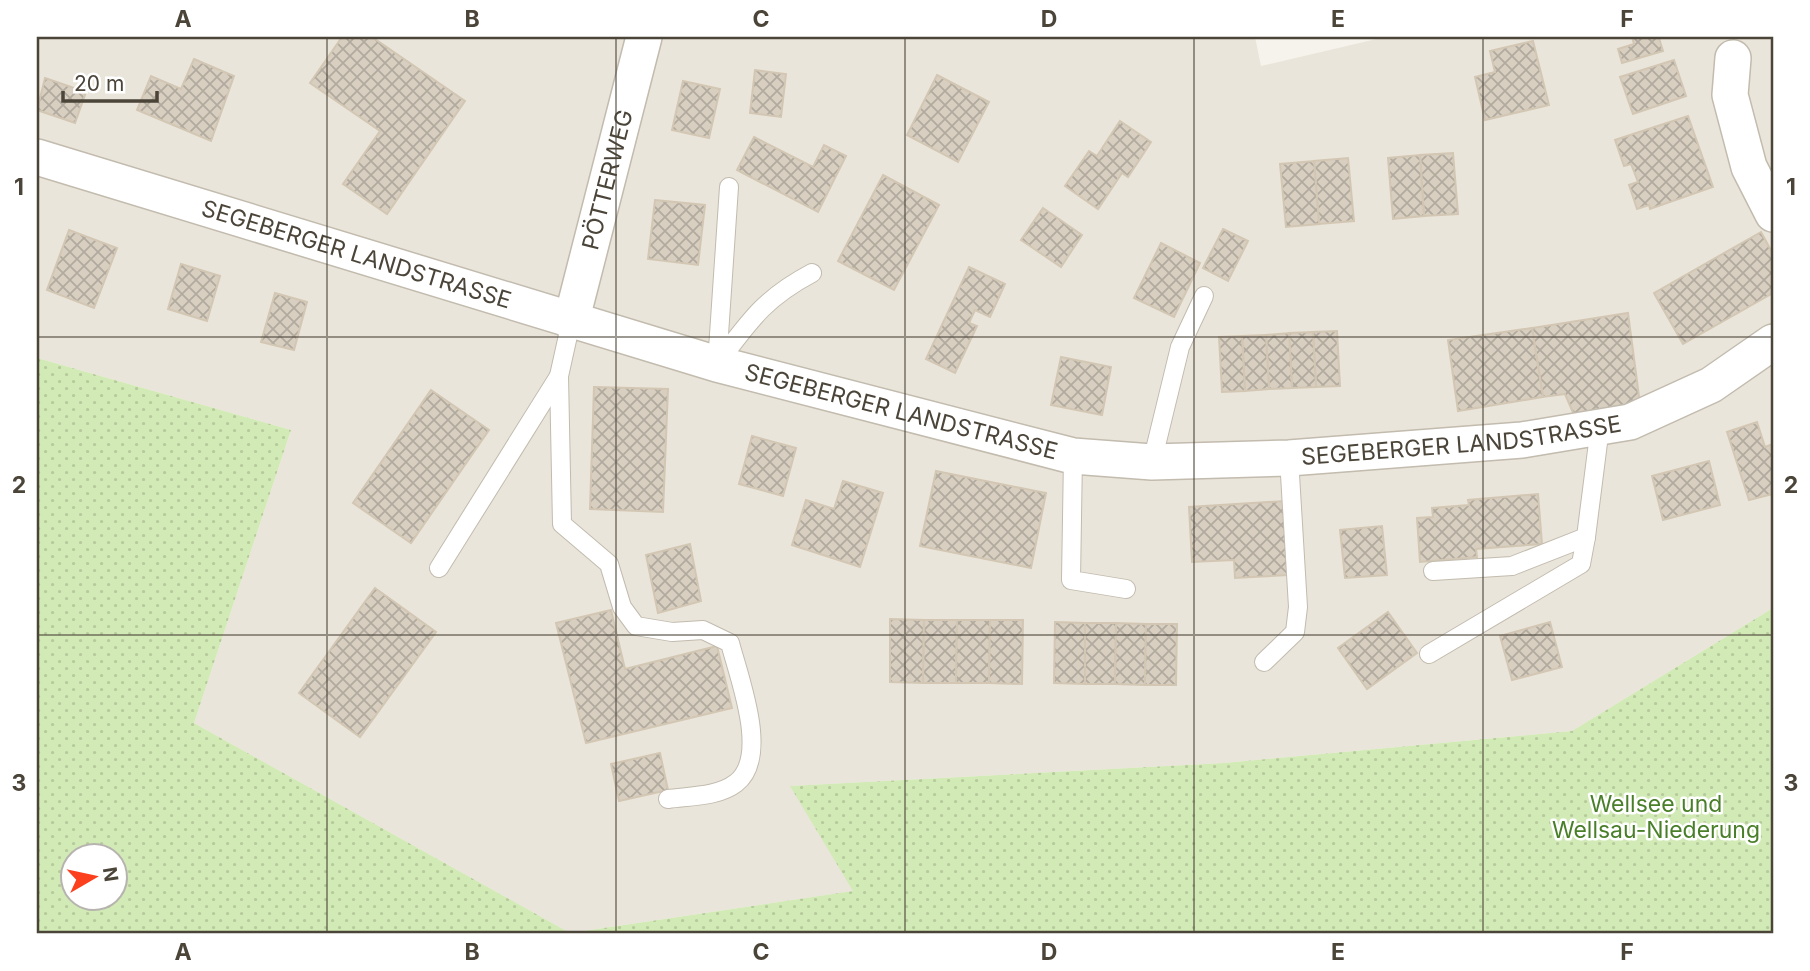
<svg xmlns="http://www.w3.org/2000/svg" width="1810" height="971" viewBox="0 0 1810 971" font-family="Inter,sans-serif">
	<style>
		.residential { fill: #eae5da }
		.park { fill: url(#park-dots); fill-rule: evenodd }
		.building { fill: url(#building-cross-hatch); stroke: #d3c7b4; stroke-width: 2 }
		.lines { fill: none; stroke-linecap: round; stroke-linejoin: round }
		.lane-casing { stroke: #c2bbae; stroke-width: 20 }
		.street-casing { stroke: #c2bbae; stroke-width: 38 }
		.lane { stroke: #fff; stroke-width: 18 }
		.street { stroke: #fff; stroke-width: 35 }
		.grid { fill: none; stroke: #4b4439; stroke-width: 2; stroke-opacity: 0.55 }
		.labels { text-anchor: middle; stroke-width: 5; stroke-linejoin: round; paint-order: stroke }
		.street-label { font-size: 23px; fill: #4b4439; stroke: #fff }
		.park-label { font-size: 23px; fill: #4a7f2a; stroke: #fff }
		.neatline { fill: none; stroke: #4b4439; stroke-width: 2.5 }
		.grid-label { font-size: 23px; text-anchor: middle; font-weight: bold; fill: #4b4439 }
	</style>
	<defs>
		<pattern id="park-dots" width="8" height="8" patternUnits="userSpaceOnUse" patternTransform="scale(1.75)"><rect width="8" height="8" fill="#d2eab5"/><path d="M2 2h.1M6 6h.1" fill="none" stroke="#b6ca9c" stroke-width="1.8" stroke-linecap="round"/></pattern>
		<pattern id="building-cross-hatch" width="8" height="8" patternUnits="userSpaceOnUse" patternTransform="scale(1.75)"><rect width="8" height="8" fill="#d8cfc1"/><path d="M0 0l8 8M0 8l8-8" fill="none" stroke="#b1aa9e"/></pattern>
	</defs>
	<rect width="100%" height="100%" fill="#f6f3ec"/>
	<polygon class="residential" points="37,37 1255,37 1261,66 1385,37 1773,37 1773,608 1572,731 1224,763 791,786 854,891 570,933 194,723 291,430 37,358"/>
	<path class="park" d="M37,358L291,430L194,723L570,933L853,891L790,786L1224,763L1572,731L1773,608V934H37ZM74,856H116V898H74Z"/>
	<g class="building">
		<polygon points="342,37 372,37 465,101 387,214 343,184 380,131 310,83"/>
		<polygon points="1632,37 1662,37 1659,38 1663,51 1622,63 1618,49 1634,44"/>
		<polygon points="1533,41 1549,105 1485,120 1475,77 1495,72 1490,51"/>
		<polygon points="194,59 234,76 211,141 137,110 151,76 181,89"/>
		<polygon points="1674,60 1686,96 1633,114 1620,77"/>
		<polygon points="755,70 786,74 781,117 750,113"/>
		<polygon points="937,75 989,102 958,162 907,135"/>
		<polygon points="45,78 86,92 75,123 37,110"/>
		<polygon points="683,81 720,89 709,138 672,130"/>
		<polygon points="1688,116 1713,187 1650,209 1649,205 1637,209 1629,185 1638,182 1631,164 1624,166 1615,140"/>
		<polygon points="1120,121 1151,142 1128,177 1122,173 1098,209 1065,186 1089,151 1097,156"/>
		<polygon points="754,137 813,167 824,145 846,156 818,212 737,170"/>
		<polygon points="1453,153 1458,214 1424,216 1420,155"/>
		<polygon points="1420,155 1424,216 1393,219 1388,158"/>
		<polygon points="1348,158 1354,221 1319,224 1314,161"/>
		<polygon points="1314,161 1319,224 1286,227 1280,164"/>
		<polygon points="883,175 939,205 894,290 838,261"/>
		<polygon points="655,200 705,205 698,265 648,259"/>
		<polygon points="1043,208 1082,235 1061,267 1021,240"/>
		<polygon points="1223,229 1248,241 1228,281 1203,268"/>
		<polygon points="69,230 117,248 94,308 47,290"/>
		<polygon points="1761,232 1773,254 1773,293 1683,344 1654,293"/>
		<polygon points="1161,243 1200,263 1174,317 1134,298"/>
		<polygon points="181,264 220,276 207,321 168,309"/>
		<polygon points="969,267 1005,284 990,317 975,310 969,323 977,326 955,373 926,359"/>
		<polygon points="275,293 307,302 294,350 261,342"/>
		<polygon points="1628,313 1640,404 1574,415 1565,394 1543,397 1532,328"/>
		<polygon points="1532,328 1543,397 1458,411 1448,340"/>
		<polygon points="1337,331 1340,386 1316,387 1313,332"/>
		<polygon points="1313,332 1316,387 1292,388 1289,333"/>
		<polygon points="1289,333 1292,388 1269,389 1266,335"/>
		<polygon points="1266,335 1269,389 1245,391 1242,336"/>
		<polygon points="1242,336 1245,391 1222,392 1219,337"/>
		<polygon points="1061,357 1111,367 1102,415 1051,405"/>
		<polygon points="594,387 668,389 663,512 590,509"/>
		<polygon points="431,390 489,430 411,543 353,503"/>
		<polygon points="1757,422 1765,447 1773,444 1773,494 1749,500 1727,432"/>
		<polygon points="752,436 796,448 783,496 739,484"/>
		<polygon points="1709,461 1720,505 1663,520 1652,476"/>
		<polygon points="936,471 1046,493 1031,568 920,546"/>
		<polygon points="843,481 883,493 860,567 792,545 806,500 834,509"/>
		<polygon points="1538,494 1542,544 1476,549 1477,557 1420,562 1417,518 1433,517 1432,508 1469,505 1468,500"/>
		<polygon points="1285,501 1288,575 1235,578 1234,560 1192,562 1189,507"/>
		<polygon points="1382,526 1387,575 1345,578 1340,530"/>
		<polygon points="690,544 701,601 658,613 646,555"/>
		<polygon points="375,588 436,632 360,737 299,693"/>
		<polygon points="611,610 625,669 717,646 732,708 586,743 556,623"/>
		<polygon points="1388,612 1417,653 1367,689 1338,648"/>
		<polygon points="890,619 924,620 923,683 890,682"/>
		<polygon points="924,620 957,620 956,683 923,683"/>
		<polygon points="957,620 990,620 989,683 956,683"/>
		<polygon points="990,620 1023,620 1022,684 989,683"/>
		<polygon points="1055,622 1085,623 1085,684 1054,683"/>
		<polygon points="1550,622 1562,667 1512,680 1500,636"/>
		<polygon points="1085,623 1116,623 1115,684 1085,684"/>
		<polygon points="1116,623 1146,624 1145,685 1115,684"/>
		<polygon points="1146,624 1177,624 1176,685 1145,685"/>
		<polygon points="660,753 668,790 619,801 611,764"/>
	</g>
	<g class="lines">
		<g class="lane-casing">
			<g id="lane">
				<path d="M571,322L559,376L562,524L609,564L622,607L636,626L672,632L703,630L730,643C739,678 770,757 736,783C718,797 689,796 668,799"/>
				<polyline points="717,364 729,187"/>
				<path d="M717,364C749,322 763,299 812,273"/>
				<polyline points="1073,456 1071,580 1126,589"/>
				<polyline points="1152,462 1180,347 1204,296"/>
				<polyline points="439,568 559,376"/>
				<polyline points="1433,571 1512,566 1586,537 1600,427"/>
				<polyline points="1429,654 1581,564 1586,537"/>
				<polyline points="1264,662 1295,632 1298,607 1289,458"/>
			</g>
		</g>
		<g class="street-casing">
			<g id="street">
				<polyline points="1733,58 1730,95 1749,167 1773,214"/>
				<path id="s1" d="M37,157L717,364L1073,456L1152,462L1289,458L1522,440L1630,422L1711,385L1773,342"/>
				<path id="s2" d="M571,322L644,37"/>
			</g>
		</g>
		<use href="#lane" class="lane"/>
		<use href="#street" class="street"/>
	</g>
	<path class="grid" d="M327,37V934M616,37V934M905,37V934M1194,37V934M1483,37V934M37,337H1773M37,635H1773"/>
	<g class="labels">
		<g class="street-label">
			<text dy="8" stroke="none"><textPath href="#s2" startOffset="147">PÖTTERWEG</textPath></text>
			<text dy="8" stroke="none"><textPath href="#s1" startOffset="334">SEGEBERGER LANDSTRASSE</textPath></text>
			<text dy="8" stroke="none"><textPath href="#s1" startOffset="901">SEGEBERGER LANDSTRASSE</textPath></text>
			<text dy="8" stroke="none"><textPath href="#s1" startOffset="1468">SEGEBERGER LANDSTRASSE</textPath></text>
		</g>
		<g class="park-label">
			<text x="1656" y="812">Wellsee und<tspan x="1656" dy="26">Wellsau-Niederung</tspan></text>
		</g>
	</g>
	<rect width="1810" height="971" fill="none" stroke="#ffffff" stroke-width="77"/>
	<g transform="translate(94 877) rotate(81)"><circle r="33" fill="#ffffff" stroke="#b7b4b0" stroke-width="2"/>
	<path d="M0-5L12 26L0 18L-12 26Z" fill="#fc3f1d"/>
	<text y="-10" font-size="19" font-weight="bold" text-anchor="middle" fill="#4b4439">N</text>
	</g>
	<path d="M63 91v10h94v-10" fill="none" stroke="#4b4439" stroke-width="3.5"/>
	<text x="74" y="91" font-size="21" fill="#4b4439" stroke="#ffffff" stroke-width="5" paint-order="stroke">20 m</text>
	<rect x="38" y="38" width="1734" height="894" class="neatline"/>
	<g class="grid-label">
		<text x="183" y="27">A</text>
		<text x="472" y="27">B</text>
		<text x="761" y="27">C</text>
		<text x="1049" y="27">D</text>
		<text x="1338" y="27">E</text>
		<text x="1627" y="27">F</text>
		<text x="19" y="195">1</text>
		<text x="1791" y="195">1</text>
		<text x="19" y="493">2</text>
		<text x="1791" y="493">2</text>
		<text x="19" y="791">3</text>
		<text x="1791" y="791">3</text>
		<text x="183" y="960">A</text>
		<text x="472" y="960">B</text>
		<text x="761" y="960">C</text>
		<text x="1049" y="960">D</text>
		<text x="1338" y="960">E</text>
		<text x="1627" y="960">F</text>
	</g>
</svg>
